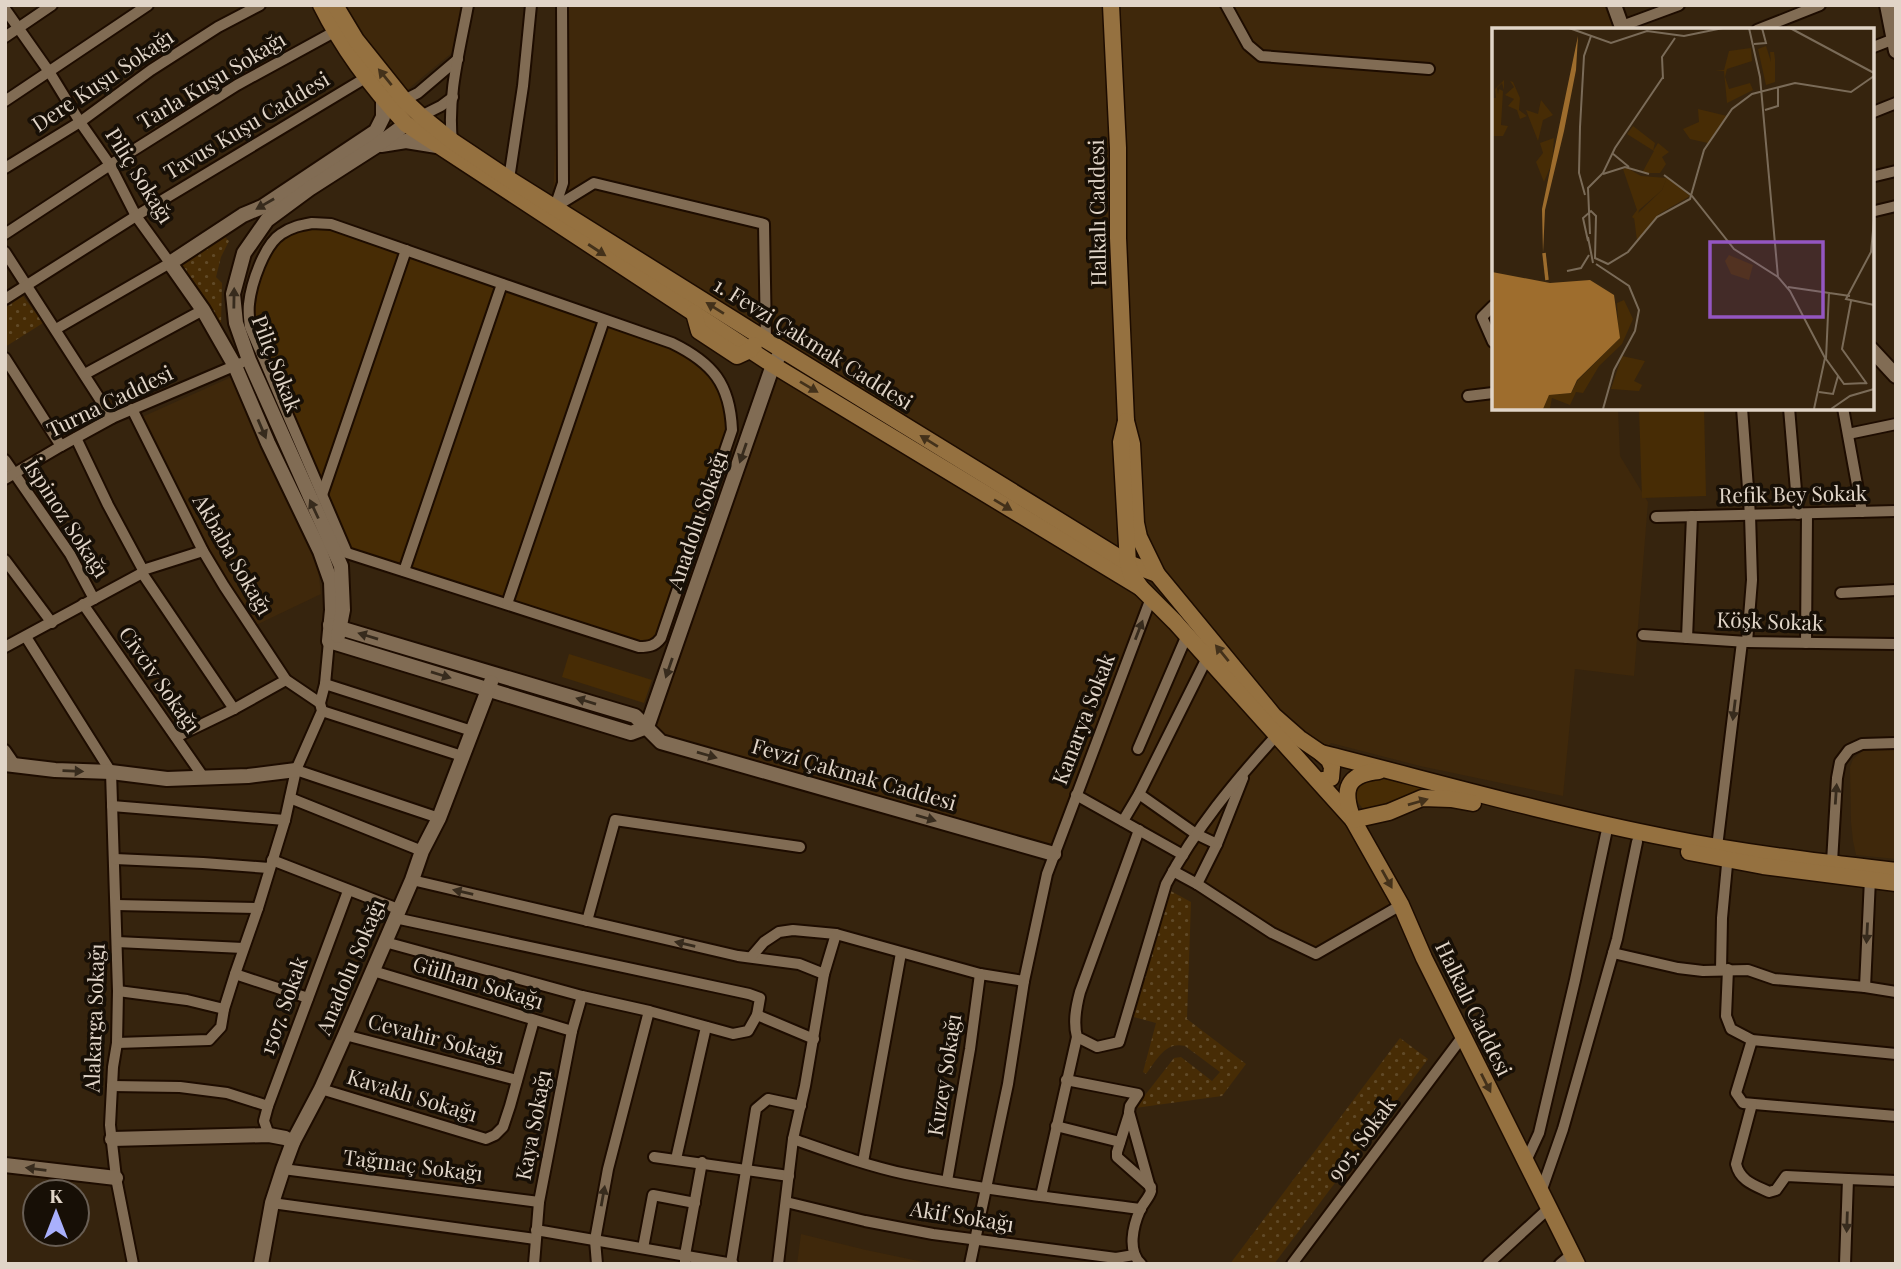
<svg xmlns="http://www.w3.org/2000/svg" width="1901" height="1269" viewBox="0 0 1901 1269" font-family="'Playfair Display',serif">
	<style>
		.built { fill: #3f280b }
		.green { fill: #472c05 }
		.park { fill: url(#park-dots) }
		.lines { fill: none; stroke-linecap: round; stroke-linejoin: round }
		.minor-casing { stroke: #1d0c00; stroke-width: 14 }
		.tertiary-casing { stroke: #1d0c00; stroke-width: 18 }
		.secondary-casing { stroke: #1d0c00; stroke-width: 19 }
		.minor { stroke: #816c54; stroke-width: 10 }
		.tertiary { stroke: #816c54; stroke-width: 14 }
		.secondary { stroke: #957140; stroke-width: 16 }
		.oneway { fill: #43311a }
		.oneway2 { fill: #372b1d }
		.labels { text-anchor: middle; stroke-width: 7; stroke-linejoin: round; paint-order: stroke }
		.street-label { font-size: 21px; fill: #e1d5c8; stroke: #170f06 }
		.inset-river { fill: none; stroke: #9e6d2d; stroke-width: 3.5 }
		.inset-road { fill: none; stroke: #7a6b58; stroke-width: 2 }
		.view { fill: #9456c1; fill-opacity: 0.15; stroke: #9456c1; stroke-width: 3.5 }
		.inset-edge { fill: none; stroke: #e1d5c8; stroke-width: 3.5 }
	</style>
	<defs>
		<pattern id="park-dots" width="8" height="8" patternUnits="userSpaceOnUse" patternTransform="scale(1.75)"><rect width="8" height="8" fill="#472c05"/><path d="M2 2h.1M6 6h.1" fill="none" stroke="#614a28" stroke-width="1.8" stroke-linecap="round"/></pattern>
	</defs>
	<rect width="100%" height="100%" fill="#36240e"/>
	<g class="built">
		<polygon points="341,5 462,5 453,52 407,90 386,71"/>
		<polygon points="561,5 1614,5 1623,30 1493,30 1493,306 1482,317 1493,342 1493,408 1618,408 1620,456 1648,502 1634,676 1575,669 1563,796 1420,766 1331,743 1321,753 1274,716 1139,537 1121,551 778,352 553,197"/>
		<polygon points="236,375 317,560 321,594 254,626 210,555 142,417"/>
		<polygon points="776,377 1133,590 1172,625 1338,810 1396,906 1316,954 1173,871 1183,855 1076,795 1054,854 661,742 647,727"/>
		<polygon points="1879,748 1896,748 1896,859 1856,855 1853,841 1851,822 1850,767 1853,759 1865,749"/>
		<polygon points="801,1234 866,1250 933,1264 797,1264"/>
	</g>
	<g class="green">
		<path d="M313,229L329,230L400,255L323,481L255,325C254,298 261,261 281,240C289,232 302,230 313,229Z"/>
		<polygon points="407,257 497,288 403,565 351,548 327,492"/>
		<polygon points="503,291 598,324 505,598 409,567"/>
		<path d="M605,326C642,339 704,352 720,392C725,404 726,417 726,430L656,635L647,641H640L512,600Z"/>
		<polygon points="1639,408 1704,408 1706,496 1642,498"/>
		<polygon points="569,654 652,680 644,703 562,677"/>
		<polygon points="1379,778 1435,790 1397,803 1364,810 1356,800 1355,791 1366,779"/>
	</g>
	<g class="park">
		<polygon points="222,234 229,241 221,257 216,277 222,283 221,325 177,264"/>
		<polygon points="23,296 43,323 5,347 5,308"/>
		<path d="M1167,889L1191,902L1187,1019L1246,1064L1222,1096L1135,1108L1174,1058L1181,1057L1212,1081L1220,1072L1185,1046C1165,1041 1157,1060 1146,1074L1143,1072L1156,1023L1130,1016Z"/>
		<polygon points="1400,1038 1428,1059 1274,1264 1230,1264"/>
	</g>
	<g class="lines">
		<g class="minor-casing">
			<g id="minor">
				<polyline points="1226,5 1248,45 1261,56 1429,69"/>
				<polyline points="5,9 50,73 80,122 110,165 136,216 170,263 56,329"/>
				<polyline points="1622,26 1679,5"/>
				<polyline points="1757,30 1820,5"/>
				<polyline points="5,37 52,5"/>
				<polyline points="1871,48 1894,39"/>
				<polyline points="404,100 418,93 458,59"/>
				<polyline points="5,101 148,5"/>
				<polyline points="1871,113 1896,103"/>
				<polyline points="421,116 441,106 453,97"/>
				<path d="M452,141C447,96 460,49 468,5"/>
				<polyline points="5,168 80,122 151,70 218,27 260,5"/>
				<polyline points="1871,177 1896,171"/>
				<polyline points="509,179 523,86 531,5"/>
				<polyline points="555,207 594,183 764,224 766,340"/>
				<polyline points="555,207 563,183 562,5"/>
				<polyline points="1871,212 1896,206"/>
				<path d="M312,223L331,224L672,343C713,363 730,384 732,430L661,638C655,646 649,647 639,647L347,553L250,327C249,319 248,311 249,304C251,284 264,245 281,234C291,227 301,225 312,223Z"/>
				<polyline points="5,234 110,165 237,85 334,32"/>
				<polyline points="5,252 112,418"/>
				<polyline points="5,299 136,216 367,77"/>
				<polyline points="1493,306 1482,317 1493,342"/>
				<polyline points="5,358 61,446"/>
				<polyline points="85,374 203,310"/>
				<polyline points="1468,396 1493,393"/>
				<polyline points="1742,408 1750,515 1752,580 1747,642"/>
				<polyline points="1789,408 1798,514"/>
				<polyline points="1843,408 1862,512"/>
				<polyline points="132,409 203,551 224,586 286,680 320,703"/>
				<polyline points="1848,434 1896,424"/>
				<polyline points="76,438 108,505 143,570"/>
				<polyline points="5,460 70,554 94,599"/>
				<polyline points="5,479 61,446 112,418 241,363"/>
				<polyline points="322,495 406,250"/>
				<polyline points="1656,517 1896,511"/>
				<polyline points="5,560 52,623"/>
				<polyline points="404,571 502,284"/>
				<polyline points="142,573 234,709"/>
				<polyline points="1841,593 1896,590"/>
				<polyline points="83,604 204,778"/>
				<polyline points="507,604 604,320"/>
				<polyline points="1643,635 1747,642 1896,644"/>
				<polyline points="26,637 111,772 118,991 117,1043 113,1067 110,1125 116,1178 133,1264"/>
				<polyline points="1687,638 1692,516"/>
				<polyline points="1806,643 1807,514"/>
				<polyline points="5,647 142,573 143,570 203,551"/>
				<polyline points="325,684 329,641"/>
				<polyline points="322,711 462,756"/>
				<polyline points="176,737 234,709 286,680"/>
				<polyline points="1138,749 1187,635"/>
				<polyline points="5,750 16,766"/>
				<polyline points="296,770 439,818"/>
				<polyline points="1243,778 1217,844 1197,884 1272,933 1316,954 1401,905"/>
				<polyline points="1139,794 1196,834 1217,844"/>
				<polyline points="1076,795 1183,855"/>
				<polyline points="290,798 422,851"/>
				<polyline points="112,806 285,820"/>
				<polyline points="1123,821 1139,794 1207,658"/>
				<path d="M1139,830L1080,992C1076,1007 1073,1022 1077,1037L1097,1047L1119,1042L1166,884C1195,829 1235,781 1277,735"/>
				<polyline points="1717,847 1742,642"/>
				<polyline points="115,859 203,863 269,868"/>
				<polyline points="272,860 398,909"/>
				<polyline points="1832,862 1837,778 1840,762 1849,750 1862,744 1896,743"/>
				<polyline points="1173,871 1197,884"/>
				<polyline points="412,880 738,956 799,964 824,974"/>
				<polyline points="116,905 258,908"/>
				<polyline points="587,921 615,820 800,847"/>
				<polyline points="117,942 243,948"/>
				<polyline points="385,942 582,996 649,1011 733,1034 748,1031 757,1015 760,998 749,994 395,918"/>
				<polyline points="1613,953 1678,968 1703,971 1748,970 1774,979 1865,987 1896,992"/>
				<polyline points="752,956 764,942 779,932 793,930 836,934 980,974 1024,981 1047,874 1151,598"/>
				<polyline points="1728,969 1726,1016 1731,1029 1752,1040 1896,1054"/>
				<polyline points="1721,970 1722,918 1728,854"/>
				<polyline points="373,971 572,1031"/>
				<polyline points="235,974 308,998"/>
				<polyline points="1865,987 1870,879"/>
				<polyline points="118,991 187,1000 224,1009"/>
				<polyline points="757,1015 814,1039"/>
				<polyline points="345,1035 517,1080"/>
				<polyline points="1752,1040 1736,1093 1743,1103 1896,1116"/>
				<polyline points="117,1043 209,1040 221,1027 224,1009 235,974 258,908 285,820 296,770 322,711 320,703 325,684 472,731"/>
				<path d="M1066,1080L1138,1094L1130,1106L1129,1112L1151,1191C1149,1198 1143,1203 1140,1210C1133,1226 1127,1251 1141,1264"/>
				<polyline points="112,1086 180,1087 227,1093 268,1106"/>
				<polyline points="321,1089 486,1139 495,1135 503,1127 510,1106 534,1020"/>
				<path d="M1752,1104L1736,1164C1740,1181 1754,1185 1769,1192L1776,1190L1786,1176L1848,1179"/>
				<polyline points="1129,1114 1117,1152 1117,1157 1151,1187"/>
				<polyline points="1056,1126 1120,1142"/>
				<polyline points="269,1135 264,1121 268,1106 348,891"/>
				<path d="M793,1139C830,1152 868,1166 906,1174C984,1190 1062,1199 1141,1209"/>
				<polyline points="654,1157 789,1176"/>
				<polyline points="676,1159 706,1027"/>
				<polyline points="1526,1161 1539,1133 1575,980 1606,834"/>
				<polyline points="863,1162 901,953"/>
				<polyline points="283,1169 539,1202"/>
				<polyline points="947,1181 970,1049 980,974"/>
				<polyline points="1541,1192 1563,1129 1617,939 1637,842"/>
				<polyline points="1041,1196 1077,1037"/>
				<polyline points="786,1202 865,1221 933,1234 1116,1258 1134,1255"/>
				<polyline points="272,1203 535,1239"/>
				<polyline points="536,1230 733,1264"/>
				<polyline points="643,1248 653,1195 695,1203"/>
				<polyline points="731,1263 756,1109 768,1099 801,1106"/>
				<polyline points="534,1264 539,1202 572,1031 582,996"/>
				<polyline points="597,1264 595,1240 608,1169 649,1011"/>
				<polyline points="685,1264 685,1255 702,1162"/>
				<polyline points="778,1264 793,1139 805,1086 824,974 836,934"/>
				<polyline points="970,1264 1008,1084 1024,981"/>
				<polyline points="1292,1264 1463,1036"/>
				<polyline points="1488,1264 1549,1208"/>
				<polyline points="1560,1264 1572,1254"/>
				<polyline points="1845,1264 1848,1179 1896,1181"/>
			</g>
		</g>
		<g class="tertiary-casing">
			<g id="tertiary">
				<polyline points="1614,5 1623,30"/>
				<polyline points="1887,5 1896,51"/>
				<polyline points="383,100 383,117 376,131 262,207 243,215 170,263 203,310 235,366 268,443 320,551 331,582 332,610 329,641 631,733 647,727 773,365 783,350"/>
				<polyline points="381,145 406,141 437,146"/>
				<polyline points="1871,349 1896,376"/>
				<polyline points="330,625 635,716 661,742 1054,854"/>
				<polyline points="338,636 343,610 341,566 249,360 236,323 233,294 244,253 267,220 309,189 376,146 406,124"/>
				<polyline points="5,764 55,770 111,772 167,779 248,776 296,770"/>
				<polyline points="112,1139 269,1135 285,1138 293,1142"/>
				<polyline points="5,1165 116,1178"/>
				<polyline points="261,1264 272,1203 283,1169 293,1142 321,1089 345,1035 412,880 422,851 439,818 491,682"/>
			</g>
		</g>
		<g class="secondary-casing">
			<g id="secondary">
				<path d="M321,5C343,49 373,89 406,124L773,365L1141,588"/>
				<polyline points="335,5 356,40 404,100 421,116 452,141 509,179 774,345 1128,563 1157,574"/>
				<polyline points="1111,5 1118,148 1118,238 1126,421 1132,444 1136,523 1139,537 1157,574 1274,716 1299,738 1321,753 1329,760 1332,767 1331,778 1319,781"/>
				<polyline points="694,313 699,331 737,356 750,350 754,345"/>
				<polyline points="1126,421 1121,442 1128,563 1131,574 1141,588 1175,622 1353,820 1401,905 1424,958 1577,1264"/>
				<path d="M1321,753C1436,782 1551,815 1669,838C1743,853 1820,862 1896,871"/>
				<path d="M1352,817C1342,789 1347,774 1379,771"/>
				<polyline points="1353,820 1389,812 1422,798 1451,799 1473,803"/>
				<polyline points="1689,852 1763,866 1896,883"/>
			</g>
		</g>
		<use href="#minor" class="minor"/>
		<use href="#tertiary" class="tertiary"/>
		<use href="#secondary" class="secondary"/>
	</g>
	<defs><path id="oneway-solid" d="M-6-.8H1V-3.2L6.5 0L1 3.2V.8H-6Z" transform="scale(1.75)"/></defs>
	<g class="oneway">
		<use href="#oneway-solid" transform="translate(385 77) rotate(-129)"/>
		<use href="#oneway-solid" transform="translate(597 250) rotate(33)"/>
		<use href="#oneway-solid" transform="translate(715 308) rotate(-148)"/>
		<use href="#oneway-solid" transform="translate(809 387) rotate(31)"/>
		<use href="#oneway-solid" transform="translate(929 441) rotate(-148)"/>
		<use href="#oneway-solid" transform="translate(1003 505) rotate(31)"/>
		<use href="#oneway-solid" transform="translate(1222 653) rotate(-129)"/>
		<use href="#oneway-solid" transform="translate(1418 802) rotate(-16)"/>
		<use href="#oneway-solid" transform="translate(1387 879) rotate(61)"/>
		<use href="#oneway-solid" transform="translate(1486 1083) rotate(63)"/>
	</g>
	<g class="oneway2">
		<use href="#oneway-solid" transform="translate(265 204) rotate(150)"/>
		<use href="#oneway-solid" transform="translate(234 298) rotate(-89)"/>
		<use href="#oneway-solid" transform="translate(262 429) rotate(67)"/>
		<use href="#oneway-solid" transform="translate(743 453) rotate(109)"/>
		<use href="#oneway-solid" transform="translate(314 509) rotate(-115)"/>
		<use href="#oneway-solid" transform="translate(1139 630) rotate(-69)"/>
		<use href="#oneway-solid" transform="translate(368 636) rotate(-163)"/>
		<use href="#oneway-solid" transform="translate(669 668) rotate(109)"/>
		<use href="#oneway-solid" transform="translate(441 675) rotate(17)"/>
		<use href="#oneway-solid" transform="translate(586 701) rotate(-163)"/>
		<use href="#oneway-solid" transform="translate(1734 710) rotate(97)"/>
		<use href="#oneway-solid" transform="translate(707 755) rotate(16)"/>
		<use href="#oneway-solid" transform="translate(73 771) rotate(2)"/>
		<use href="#oneway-solid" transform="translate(1836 794) rotate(-86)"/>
		<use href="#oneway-solid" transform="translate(926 818) rotate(16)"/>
		<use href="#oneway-solid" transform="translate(463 892) rotate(-167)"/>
		<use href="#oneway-solid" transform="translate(1867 933) rotate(93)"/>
		<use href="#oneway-solid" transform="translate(685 944) rotate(-167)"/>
		<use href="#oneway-solid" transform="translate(36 1169) rotate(-173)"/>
		<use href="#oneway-solid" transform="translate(603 1196) rotate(-80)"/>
		<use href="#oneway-solid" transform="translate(1847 1222) rotate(92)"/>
	</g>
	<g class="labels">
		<g class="street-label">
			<text transform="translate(103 81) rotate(-34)" y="7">Dere Kuşu Sokağı</text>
			<text transform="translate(212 81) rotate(-31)" y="7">Tarla Kuşu Sokağı</text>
			<text transform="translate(247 126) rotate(-31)" y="7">Tavus Kuşu Caddesi</text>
			<text transform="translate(139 176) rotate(58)" y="7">Piliç Sokağı</text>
			<text transform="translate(1098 213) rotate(-91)" y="7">Halkalı Caddesi</text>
			<text transform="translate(813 344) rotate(32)" y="7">1. Fevzi Çakmak Caddesi</text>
			<text transform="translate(276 364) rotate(69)" y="7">Piliç Sokak</text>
			<text transform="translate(110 402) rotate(-26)" y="7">Turna Caddesi</text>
			<text transform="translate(1793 495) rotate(-1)" y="7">Refik Bey Sokak</text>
			<text transform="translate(66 519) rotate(57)" y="7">İspinoz Sokağı</text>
			<text transform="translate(698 520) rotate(-71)" y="7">Anadolu Sokağı</text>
			<text transform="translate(232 555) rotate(60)" y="7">Akbaba Sokağı</text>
			<text transform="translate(1770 622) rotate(2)" y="7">Köşk Sokak</text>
			<text transform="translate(159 680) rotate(55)" y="7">Civciv Sokağı</text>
			<text transform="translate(1084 719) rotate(-69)" y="7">Kanarya Sokak</text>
			<text transform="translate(854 775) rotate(16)" y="7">Fevzi Çakmak Caddesi</text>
			<text transform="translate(351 967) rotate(-67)" y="7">Anadolu Sokağı</text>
			<text transform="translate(478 983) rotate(17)" y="7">Gülhan Sokağı</text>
			<text transform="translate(284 1006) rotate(-70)" y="7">1507. Sokak</text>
			<text transform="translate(1473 1009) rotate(64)" y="7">Halkalı Caddesi</text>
			<text transform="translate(95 1018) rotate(-88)" y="7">Alakarga Sokağı</text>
			<text transform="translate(436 1039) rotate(15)" y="7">Cevahir Sokağı</text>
			<text transform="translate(945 1075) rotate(-81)" y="7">Kuzey Sokağı</text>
			<text transform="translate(412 1096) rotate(17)" y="7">Kavaklı Sokağı</text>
			<text transform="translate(534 1125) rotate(-79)" y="7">Kaya Sokağı</text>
			<text transform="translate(1362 1139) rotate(-53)" y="7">905. Sokak</text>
			<text transform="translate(413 1166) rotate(7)" y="7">Tağmaç Sokağı</text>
			<text transform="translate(962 1217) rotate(9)" y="7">Akif Sokağı</text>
		</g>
	</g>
	<g transform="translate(1492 28)">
		<rect width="382" height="382" fill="#36240e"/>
		<path d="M141,98L163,115L161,123L166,115L177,124L170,129L174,136L168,145H150L162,123L135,106ZM135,140L149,148L175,150L170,162L147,182L145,193L140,189L145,182L131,141ZM237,227L261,237L257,252L239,246L233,233Z" fill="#472c05"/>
		<path d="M259,20L260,33L235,41L233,49L237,61L258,55L261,62L235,75L232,43L223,42H232L237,23ZM12,52V62L10,55L5,60L6,66L7,61L11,63L9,97L16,98L11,108H0V70H4L3,61ZM18,53L21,54L28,70L27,82L35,88L28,91L25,82L16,78L22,71L13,67L22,59ZM49,72L61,87L51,92L46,113L34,82L46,86ZM62,110L60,135L52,154L44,134L51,125L48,115Z" fill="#472c05"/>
		<path d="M175,149L198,168L167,186L145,213L142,189L170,162Z" fill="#472c05"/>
		<path d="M274,18L279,34L278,24H282L283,31V54L274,57L266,21ZM206,81L235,88L216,115L198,111L191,101L207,94ZM132,272L141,291L130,316L107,338L91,365L84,364L78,377L60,370L58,380L51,381L57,367L79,365L86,352L127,311L125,275ZM130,328L153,333L142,353L150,357L147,363L119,361Z" fill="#472c05"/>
		<path d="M86,8L84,42L72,103L53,182L51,225L50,181ZM0,244L58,255L98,252L122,267L128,310L85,352L79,365L57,367L51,381H0Z" fill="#9e6d2d"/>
		<path class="inset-river" d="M52,225L55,252"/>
		<path class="inset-road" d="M77,0L119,15L155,3L192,8L231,0M257,0L268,49L286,249M298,0L382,45M262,16L274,15L270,0M171,51L170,29L183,10M273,82L286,78V59M120,125L137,139M111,146L133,139L157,146M172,147L200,168L242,221L286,249L298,263L333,330L322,381M93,167L87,145L88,99L92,28L99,8M382,192L379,224L354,271L382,277M98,206L96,160L111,145L123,120L171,49M96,209L101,235M96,213L91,190L99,183L104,188L103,230L116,236L136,224L165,189L198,171L212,122L240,81L260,66L303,55L359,64L382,48M104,236L137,258L147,282L143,303L122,342L111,381M75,243L89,240L97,227M296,259L358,268M337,264L334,331L352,356L374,355M359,273L350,321L375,356M327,364L341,366L346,348M339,381L358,368L382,361"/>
		<path class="view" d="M218,214H331V289H218Z"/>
		<rect width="382" height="382" class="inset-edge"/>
	</g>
	<rect width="1901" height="1269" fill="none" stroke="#e1d5c8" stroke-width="14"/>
	<g transform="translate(56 1213)"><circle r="33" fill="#170f06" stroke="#685e54" stroke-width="2"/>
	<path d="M0-5L12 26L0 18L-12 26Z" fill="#a9b0fc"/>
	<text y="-10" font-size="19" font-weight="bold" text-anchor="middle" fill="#e1d5c8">K</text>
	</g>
</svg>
